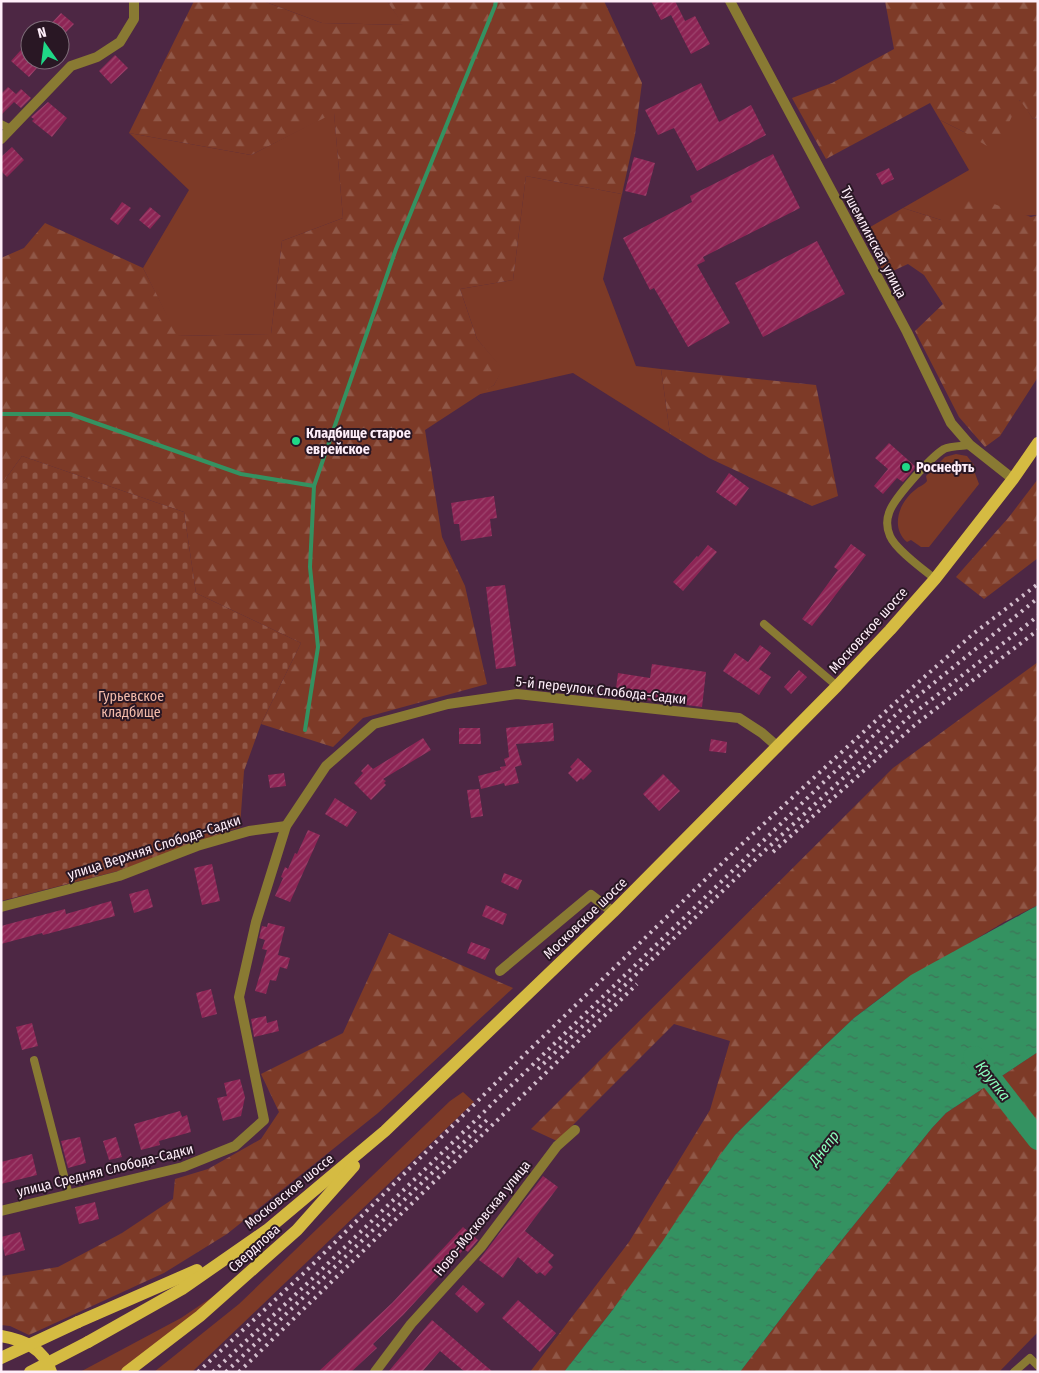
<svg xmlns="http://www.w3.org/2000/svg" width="1039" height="1373" viewBox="0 0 1039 1373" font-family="'Fira Sans Condensed',sans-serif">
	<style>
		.grass { fill: #7d3a27 }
		.forest { fill: url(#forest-firs) }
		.cemetery { fill: url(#cemetery-stones) }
		.water { fill: url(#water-ripples) }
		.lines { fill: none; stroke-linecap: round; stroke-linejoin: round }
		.stream { stroke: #349261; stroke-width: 4 }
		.river { stroke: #349261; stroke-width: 22 }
		.building { fill: url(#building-hatch) }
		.service { stroke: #897a33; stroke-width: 8 }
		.minor { stroke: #897a33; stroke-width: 10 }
		.tertiary { stroke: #897a33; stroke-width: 10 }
		.primary { stroke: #d5bb42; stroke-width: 12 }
		.rail { stroke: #d3becd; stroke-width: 4; stroke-dasharray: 2.5 5; stroke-linecap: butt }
		.primary-bridge { stroke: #d5bb42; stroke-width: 12 }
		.poi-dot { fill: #1fd887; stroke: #291724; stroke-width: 2 }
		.labels { text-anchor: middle; stroke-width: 4; stroke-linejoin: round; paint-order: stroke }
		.street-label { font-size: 14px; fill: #feeef9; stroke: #291724 }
		.poi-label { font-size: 14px; font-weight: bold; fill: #feeef9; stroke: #291724; text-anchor: start }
		.park-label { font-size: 14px; fill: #f5bcab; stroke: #291724 }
		.water-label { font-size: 15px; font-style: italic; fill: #8bfebc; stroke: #291724 }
	</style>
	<defs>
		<pattern id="forest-firs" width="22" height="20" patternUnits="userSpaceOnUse" patternTransform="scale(1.25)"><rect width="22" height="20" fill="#7d3a27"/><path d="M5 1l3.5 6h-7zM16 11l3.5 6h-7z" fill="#905747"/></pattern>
		<pattern id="cemetery-stones" width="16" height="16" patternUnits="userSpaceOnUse" patternTransform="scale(1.25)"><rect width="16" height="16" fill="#7d3a27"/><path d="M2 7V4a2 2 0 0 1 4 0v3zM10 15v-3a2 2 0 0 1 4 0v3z" fill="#905747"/></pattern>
		<pattern id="water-ripples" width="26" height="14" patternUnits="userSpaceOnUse" patternTransform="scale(1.25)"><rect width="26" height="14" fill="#349261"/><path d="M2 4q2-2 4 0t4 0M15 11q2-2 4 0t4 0" fill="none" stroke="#3e7458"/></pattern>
		<pattern id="building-hatch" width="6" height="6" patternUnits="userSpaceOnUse" patternTransform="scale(1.25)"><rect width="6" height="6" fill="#8d2555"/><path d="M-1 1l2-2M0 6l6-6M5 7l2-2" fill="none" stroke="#9e456e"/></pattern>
	</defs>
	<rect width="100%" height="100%" fill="#4d2744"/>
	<g class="grass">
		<polygon points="263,1 387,1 404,25 322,23"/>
		<polygon points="1021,100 1033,119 1038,118 1038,215 941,220 903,208 969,170 940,120 964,132"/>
		<polygon points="334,112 343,218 282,241 271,334 177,336 143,268 189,190 129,133 251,155"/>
		<polygon points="526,176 622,194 603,279 636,366 661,369 670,434 573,373 476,395 494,385 502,369 477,339 460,289 513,280"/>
		<path d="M956,454L967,456L974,465L973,468L979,484L929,547H921L911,540L907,542C890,528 899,502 915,490C919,486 923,486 927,481L926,476L945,457Z"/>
		<polygon points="463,1092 474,1102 192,1372 154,1372 239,1304 450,1101"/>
		<polygon points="272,1257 125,1372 80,1372 181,1318"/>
	</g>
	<g class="forest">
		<polygon points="194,1 263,1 322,23 403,25 387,1 604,1 642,83 635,135 622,194 526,176 513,280 460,289 477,339 503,369 494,385 425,430 442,537 465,586 487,684 363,718 333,747 261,724 301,643 196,593 184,512 22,456 1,485 1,258 24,248 45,223 143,268 178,336 271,334 282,241 343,218 334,113 251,155 129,133"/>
		<polygon points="885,1 1038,1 1038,118 1033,119 1020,100 995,151 964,132 940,120 930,103 826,159 792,98 832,83 894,49"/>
		<polygon points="966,194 1031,217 1038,215 1038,377 1000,436 985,447 959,417 915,331 943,304 924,275 908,264 884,275 865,230 903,208 941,220"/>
		<polygon points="661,369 816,385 838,496 812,506 709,458 670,434"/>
		<polygon points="1038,479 1038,558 984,599 956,577 1009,517"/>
		<path d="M1038,662V905L1004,922L884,995L854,1018L817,1053L735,1135C709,1169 687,1207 662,1243C631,1287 598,1329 564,1372H530L629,1242L710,1110L730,1041L674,1024L557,1141L531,1129L893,768Z"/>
		<polygon points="389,933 513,988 378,1113 227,1234 164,1273 29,1335 10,1326 1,1325 1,1276 58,1267 122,1233 173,1199 175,1179 208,1169 261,1139 279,1112 261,1074 343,1033"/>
		<polygon points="1038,1052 1038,1332 999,1372 740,1372 820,1267 932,1128 946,1113"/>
	</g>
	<polygon class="cemetery" points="22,456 184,512 196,593 301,643 261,724 244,771 240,827 118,871 1,901 1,485"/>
	<polygon class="water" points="1038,905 1038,1052 946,1113 932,1128 820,1267 740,1372 564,1372 611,1312 662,1242 720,1155 735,1135 817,1053 854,1018 911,975"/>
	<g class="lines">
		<g class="stream">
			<polyline points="1,414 70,414 241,474 314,486"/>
			<polyline points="305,730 318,647 310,567 314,486 396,249 495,6 496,1"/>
		</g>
		<polyline class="river" points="974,1057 1038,1139"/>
	</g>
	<g class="building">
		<polygon points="651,1 675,1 685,21 695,16 710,44 691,54 671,15 661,20"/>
		<polygon points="61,13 74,24 60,38 60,30 45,30"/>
		<polygon points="30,40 30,60 44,60 29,77 11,61"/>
		<polygon points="115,55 128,68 111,84 99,71"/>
		<polygon points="701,83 719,122 751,105 766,135 697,171 674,128 658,135 645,110"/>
		<polygon points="8,87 16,94 21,89 31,98 21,108 14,102 1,115 1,94"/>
		<polygon points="48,102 67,118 52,137 32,121 34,119 31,117"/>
		<polygon points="12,147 24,160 7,177 1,171 1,157"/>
		<polygon points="773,154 800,208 703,257 705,261 697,265 730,323 688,347 654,288 650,290 623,238 692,202 690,196"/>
		<polygon points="634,157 655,163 646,196 625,191"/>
		<polygon points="889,168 894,179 882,185 876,174"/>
		<polygon points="122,202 131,208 118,225 110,219"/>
		<polygon points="150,207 161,216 150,229 139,220"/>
		<polygon points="817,241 845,294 763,337 735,283"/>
		<polygon points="889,443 916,467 903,482 897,478 883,494 874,486 888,469 875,458"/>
		<polygon points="729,473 749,488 736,506 716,492"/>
		<polygon points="494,496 497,518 490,519 492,536 461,541 459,524 454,524 451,503"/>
		<polygon points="851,544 866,555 812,626 802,619 838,570 834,567"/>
		<polygon points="708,545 717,552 683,591 673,582 697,556 698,557"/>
		<polygon points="505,585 516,666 496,669 486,587"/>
		<polygon points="760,645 771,653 759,669 771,677 759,695 723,671 735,653 748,662"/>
		<polygon points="652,664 706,672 702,707 615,696 618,673 650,678"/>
		<polygon points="799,670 807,677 791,694 784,687"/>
		<polygon points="553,723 554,741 516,744 522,765 515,767 519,783 505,786 504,783 481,789 478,776 501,770 500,767 506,766 504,759 509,757 506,728"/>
		<polygon points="459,728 480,728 481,744 459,744"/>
		<polygon points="423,738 431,750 383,779 386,781 384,783 386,785 371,800 354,783 363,773 361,771 368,764 373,769"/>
		<polygon points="711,739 727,742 726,753 709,751"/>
		<polygon points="578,758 592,771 583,780 581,778 577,782 568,773 572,769 570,767"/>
		<polygon points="284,773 286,786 270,788 268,775"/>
		<polygon points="663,774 680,791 659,811 643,794"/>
		<polygon points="479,789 483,816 471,818 467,790"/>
		<polygon points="335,798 357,812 347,827 325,814"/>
		<polygon points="308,830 320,835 290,902 275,896 283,878 281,877 285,867 288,869 295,853 297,854"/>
		<polygon points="212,864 220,901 202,905 194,868"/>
		<polygon points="504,873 522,880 518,890 501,882"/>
		<polygon points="148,889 153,907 134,913 129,894"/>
		<polygon points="111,901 115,916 43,935 42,933 1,944 1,926 65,909 66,914"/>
		<polygon points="486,905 507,914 503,925 482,916"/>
		<polygon points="268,923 285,927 278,955 290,958 287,969 280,967 276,981 270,980 266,994 255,991 267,950 262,949 265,940 259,938 262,926 267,927"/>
		<polygon points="471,942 490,949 485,960 467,953"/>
		<polygon points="211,989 217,1014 202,1018 196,993"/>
		<polygon points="266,1016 267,1023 277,1020 279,1031 254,1037 251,1019"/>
		<polygon points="32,1023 38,1046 22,1050 16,1027"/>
		<polygon points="240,1079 245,1097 241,1116 223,1121 217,1098 227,1096 224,1083"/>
		<polygon points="180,1111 182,1117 187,1115 191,1132 159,1141 160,1145 141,1150 134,1124"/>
		<polygon points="80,1137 86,1163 68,1168 61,1141"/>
		<polygon points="116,1137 122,1157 109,1160 103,1141"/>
		<polygon points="32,1154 37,1175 1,1184 1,1162"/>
		<polygon points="543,1176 558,1187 525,1231 554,1255 548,1262 553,1267 545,1276 540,1272 537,1274 518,1257 503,1278 479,1260"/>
		<polygon points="95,1202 99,1219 79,1224 75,1207"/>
		<polygon points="463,1227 478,1240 468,1252 464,1249 403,1315 373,1344 377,1348 351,1372 318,1372 392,1303"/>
		<polygon points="20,1232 25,1250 5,1256 1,1237"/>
		<polygon points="463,1285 485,1304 477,1313 455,1294"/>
		<polygon points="518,1300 556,1333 540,1352 502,1318"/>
		<polygon points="432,1320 461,1345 493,1372 465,1372 440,1351 422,1372 388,1372"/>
	</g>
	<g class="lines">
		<g class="service">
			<polyline points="1,124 11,129"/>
			<path d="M935,579C923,569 896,550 890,536C887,529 886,521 889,513C893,499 931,457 944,449C950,446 963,446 970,445"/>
			<polyline points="764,624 837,686"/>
			<polyline points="34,1060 69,1195"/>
			<polyline points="1014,1372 1030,1358 1038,1366"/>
		</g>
		<g class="minor">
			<polyline points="730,1 907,332 951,423 970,445 1013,479"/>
			<polyline points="1,139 71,66 97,57 120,42 134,19 134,1"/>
			<polyline points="1,907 119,876 197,846 249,831 286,826"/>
			<polyline points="500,971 591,895 613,912"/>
			<polyline points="375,1372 411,1324 481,1247 557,1146 575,1130"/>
		</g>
		<polyline class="tertiary" points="1,1211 183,1167 235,1146 264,1120 239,997 256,922 286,826 326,766 374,724 448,704 517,694 739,718 762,733 778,747"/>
		<g class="primary">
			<polyline points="78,1322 197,1270"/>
			<path d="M1,1336C23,1340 44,1348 51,1372"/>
			<polyline points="88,1342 182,1289 267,1230 385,1131 613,912 837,686 890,630 935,579 1013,479 1038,443"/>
			<polyline points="127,1372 200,1316 297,1230 354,1166"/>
		</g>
		<g class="rail">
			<polyline points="773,852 916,724 1038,630"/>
			<polyline points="538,1069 759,856 909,717 1038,616"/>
			<polyline points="198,1372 306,1271 518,1061 742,844 896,702 973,634 1038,584"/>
			<polyline points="213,1372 313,1278 829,777 902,709 1038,598"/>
			<polyline points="226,1372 490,1117"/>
			<polyline points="239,1372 637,984"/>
		</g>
		<g class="primary-bridge">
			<polyline points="1,1358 78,1322"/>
			<polyline points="30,1372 88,1342"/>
		</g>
	</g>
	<g class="poi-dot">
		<circle cx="296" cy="441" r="5"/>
		<circle cx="906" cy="467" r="5"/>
	</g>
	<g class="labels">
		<g class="street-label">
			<text transform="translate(874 242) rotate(62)" y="5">Тушемлинская улица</text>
			<text transform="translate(868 630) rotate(-48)" y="5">Московское шоссе</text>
			<text transform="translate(601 690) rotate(6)" y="5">5-й переулок Слобода-Садки</text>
			<text transform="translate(154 847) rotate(-18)" y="5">улица Верхняя Слобода-Садки</text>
			<text transform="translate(585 918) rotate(-44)" y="5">Московское шоссе</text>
			<text transform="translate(105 1170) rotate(-14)" y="5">улица Средняя Слобода-Садки</text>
			<text transform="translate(289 1191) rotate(-39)" y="5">Московское шоссе</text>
			<text transform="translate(482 1218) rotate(-51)" y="5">Ново-Московская улица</text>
			<text transform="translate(254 1248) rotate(-42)" y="5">Свердлова</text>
		</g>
		<g class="poi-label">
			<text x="306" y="438">Кладбище старое<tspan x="306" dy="16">еврейское</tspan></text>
			<text x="916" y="472">Роснефть</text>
		</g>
		<g class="park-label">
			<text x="131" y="701">Гурьевское<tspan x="131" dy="16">кладбище</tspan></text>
		</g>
		<g class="water-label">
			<text transform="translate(993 1081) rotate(52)" y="5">Крупка</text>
			<text transform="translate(824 1148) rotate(-52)" y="5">Днепр</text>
		</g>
	</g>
	<rect width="1039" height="1373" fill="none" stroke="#feeef9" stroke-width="5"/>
	<g transform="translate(45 45) rotate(346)"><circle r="24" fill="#291724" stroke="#7e6d79"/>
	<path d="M0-4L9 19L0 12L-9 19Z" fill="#1fd887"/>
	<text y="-8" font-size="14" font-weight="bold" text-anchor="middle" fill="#feeef9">N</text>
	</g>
</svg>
